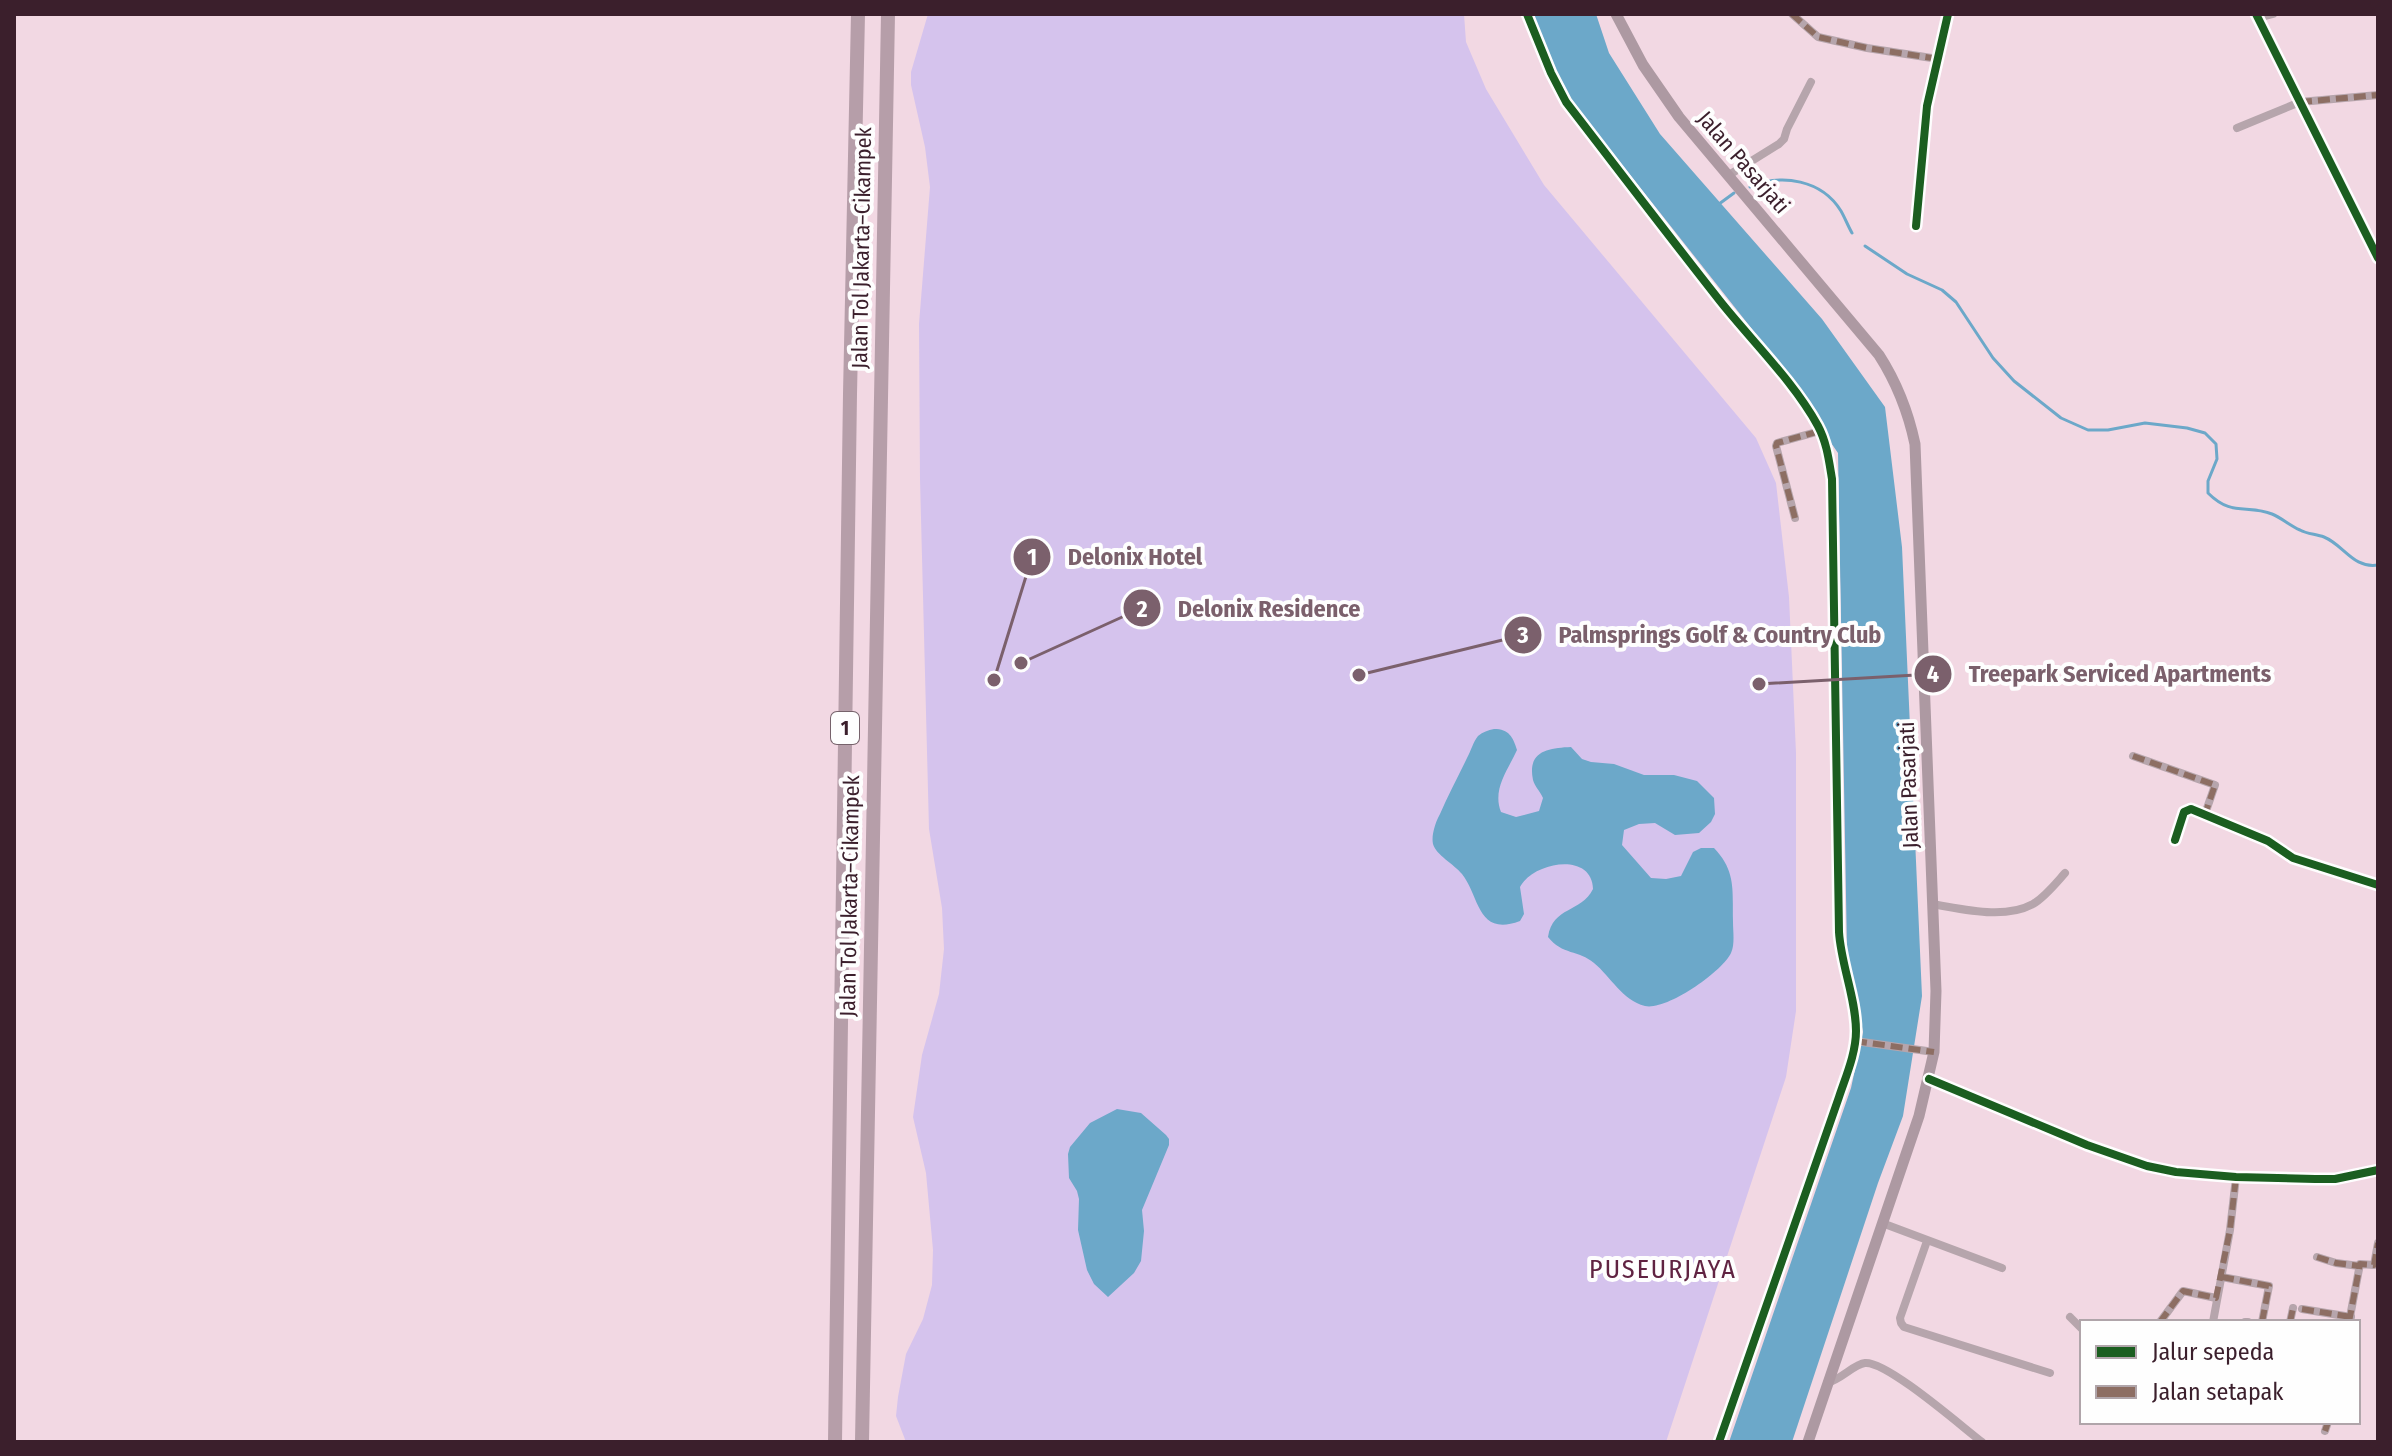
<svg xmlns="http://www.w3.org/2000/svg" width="2392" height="1456" viewBox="0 0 2392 1456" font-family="'Fira Sans Condensed',sans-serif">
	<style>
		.green { fill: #d5c3ed }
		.water { fill: #6ca8c9 }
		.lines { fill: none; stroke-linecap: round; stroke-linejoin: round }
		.stream { stroke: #6ca8c9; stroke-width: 3 }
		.street { stroke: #b6a5ac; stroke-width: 8 }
		.secondary { stroke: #ad99a2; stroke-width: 11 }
		.highway { stroke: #b69ea9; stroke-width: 14 }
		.quiet { stroke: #8d6e63; stroke-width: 6; stroke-dasharray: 12 6; stroke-linecap: butt }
		.cycleway-casing { stroke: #fefefe; stroke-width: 13 }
		.cycleway { stroke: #1b5e20; stroke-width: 8 }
		.labels { text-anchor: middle; stroke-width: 8; stroke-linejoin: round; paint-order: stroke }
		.shield { fill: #fefefe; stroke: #76626b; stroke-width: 2 }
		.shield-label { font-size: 20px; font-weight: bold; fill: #3b1f2c }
		.street-label { font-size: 22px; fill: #3b1f2c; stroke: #fefefe }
		.quarter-label { font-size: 26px; letter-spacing: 2px; fill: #602342; stroke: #fefefe }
		.leader { fill: none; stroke: #7b606c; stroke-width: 3 }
		.callout-dot { fill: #7b606c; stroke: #fefefe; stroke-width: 3 }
		.mark-label { font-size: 24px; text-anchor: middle; font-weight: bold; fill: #fff }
		.callout-label { font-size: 24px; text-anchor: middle; font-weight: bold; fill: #7b606c; stroke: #fefefe; stroke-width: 8; stroke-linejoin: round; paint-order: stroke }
	</style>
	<rect width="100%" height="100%" fill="#f2d8e3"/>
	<polygon class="green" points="928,14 1464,14 1466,42 1486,89 1544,185 1756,438 1776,483 1789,597 1796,753 1796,1011 1786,1077 1666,1442 906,1442 896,1416 898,1397 906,1354 923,1319 932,1285 933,1250 926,1173 913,1117 922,1055 939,994 944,949 942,908 929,829 920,479 919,324 930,187 925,147 911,85 911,72"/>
	<g class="water">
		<polygon points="1533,14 1596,14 1609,53 1660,134 1822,319 1885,407 1902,547 1922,996 1903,1116 1878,1183 1792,1442 1729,1442 1851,1088 1863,1032 1847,951 1838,453 1759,338 1582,114 1559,82"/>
		<path d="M1494,729C1509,729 1513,737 1517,750C1508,770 1492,789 1501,812L1516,817L1539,811L1543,798C1540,791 1535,787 1533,780C1527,751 1548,748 1571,747L1582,759L1591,762L1614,764L1644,775H1674L1697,781L1714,798L1715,814L1711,822L1699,833L1675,835L1655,823L1639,824L1624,830L1622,845L1651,878L1666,879L1681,876L1693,852L1701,848H1714C1737,872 1732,892 1733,922C1733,932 1735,944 1731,953C1722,972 1666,1011 1645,1006C1622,1000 1611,977 1594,963C1579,950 1562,955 1548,937C1553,906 1581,913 1593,889C1592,851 1533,862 1520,887L1524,914L1520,921C1477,937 1480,897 1462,874C1454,864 1436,855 1433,844C1431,835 1436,821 1440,814C1448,795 1458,777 1467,758C1471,751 1473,742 1478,736C1483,732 1488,730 1494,729Z"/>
		<polygon points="1117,1109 1141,1113 1166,1135 1169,1139 1169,1145 1142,1210 1144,1231 1141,1261 1134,1273 1108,1297 1094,1284 1087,1270 1078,1230 1079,1199 1077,1191 1069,1178 1068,1154 1070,1147 1090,1123"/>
	</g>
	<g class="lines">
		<g class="stream">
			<path d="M1750,187C1782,173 1822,180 1841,211C1845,218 1848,226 1852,233"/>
			<polyline points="1719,204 1734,193"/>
			<path d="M1865,246L1907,274L1942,290L1956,302L1993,358L2014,381L2061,418L2088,430H2108L2145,423L2187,428L2205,433L2216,444L2217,459L2208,481V493C2232,517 2246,504 2272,514C2282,518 2290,526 2300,530C2307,534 2316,534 2324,537C2344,545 2353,569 2378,565"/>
		</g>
		<g class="street">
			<path d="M1527,14L1551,73L1566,102C1617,168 1668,235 1720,301C1751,340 1794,382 1818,426C1827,443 1829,461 1832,479L1839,932C1841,965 1856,998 1856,1031C1856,1053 1846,1076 1839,1097L1719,1442"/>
			<polyline points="1792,14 1818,37 1867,48 1938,59"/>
			<polyline points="2258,18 2273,14"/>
			<polyline points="2237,128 2300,102 2378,95"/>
			<polyline points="1729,175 1779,144 1784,139 1787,129 1811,82"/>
			<polyline points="1916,226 1927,106 1948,14"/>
			<polyline points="1795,518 1776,446 1777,443 1820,431"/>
			<polyline points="2133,756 2215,785 2205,814"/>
			<polyline points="2175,840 2184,812 2191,809 2268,841 2293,858 2378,885"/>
			<path d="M1932,904C1963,909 2004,920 2033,904C2045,897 2056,883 2065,873"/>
			<polyline points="1855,1041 1934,1052"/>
			<polyline points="1929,1079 2087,1145 2147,1166 2176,1172 2236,1177 2315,1179 2335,1179 2378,1170"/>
			<polyline points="1882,1223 2002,1268"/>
			<polyline points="1927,1241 1900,1318 1901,1323 1904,1327 2050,1373"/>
			<polyline points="2317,1257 2336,1263 2359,1266"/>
			<polyline points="2222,1277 2269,1286 2262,1322"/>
			<polyline points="2302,1309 2351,1317"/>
			<polyline points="2070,1317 2082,1329"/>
			<polyline points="2160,1322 2183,1291 2216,1298"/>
			<polyline points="2213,1322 2230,1230 2236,1177"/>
			<polyline points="2245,1322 2248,1322"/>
			<polyline points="2290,1322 2293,1308"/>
			<polyline points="2349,1322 2360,1264 2374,1265 2378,1243"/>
			<path d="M1827,1383C1842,1379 1854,1364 1865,1363C1887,1361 1961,1426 1982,1442"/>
			<polyline points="2325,1431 2328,1422"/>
		</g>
		<g class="secondary">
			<path d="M1616,14L1643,65L1679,117L1879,355C1897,383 1908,411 1915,444L1936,991L1934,1052L1919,1116L1808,1442"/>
			<polyline points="2256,14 2378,258"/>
		</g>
		<g class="highway">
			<polyline points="835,1442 850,394 858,14"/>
			<polyline points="862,1442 888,14"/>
		</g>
		<g class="quiet">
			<polyline points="1792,14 1818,37 1867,48 1938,59"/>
			<polyline points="2300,102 2378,95"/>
			<polyline points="1795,518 1776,446 1777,443 1820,431"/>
			<polyline points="2133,756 2215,785 2205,814"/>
			<polyline points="1855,1041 1934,1052"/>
			<polyline points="2317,1257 2336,1263 2359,1266"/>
			<polyline points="2222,1277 2269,1286 2262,1322"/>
			<polyline points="2302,1309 2351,1317"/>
			<polyline points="2160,1322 2183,1291 2216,1298 2230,1230 2236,1177"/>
			<polyline points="2245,1322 2248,1322"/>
			<polyline points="2290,1322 2293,1308"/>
			<polyline points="2349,1322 2360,1264 2374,1265 2378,1243"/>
			<polyline points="2325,1431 2328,1422"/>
		</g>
		<g class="cycleway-casing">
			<g id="cycleway">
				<path d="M1527,14L1551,73L1566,102C1617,168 1668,235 1720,301C1751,340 1794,382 1818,426C1827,443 1829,461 1832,479L1839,932C1841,965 1856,998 1856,1031C1856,1053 1846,1076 1839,1097L1719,1442"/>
				<polyline points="2256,14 2378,258"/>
				<polyline points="1916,226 1927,106 1948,14"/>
				<polyline points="2175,840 2184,812 2191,809 2268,841 2293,858 2378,885"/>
				<polyline points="1929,1079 2087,1145 2147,1166 2176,1172 2236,1177 2315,1179 2335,1179 2378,1170"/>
			</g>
		</g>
		<use href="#cycleway" class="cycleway"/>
	</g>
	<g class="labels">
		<rect class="shield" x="831" y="712" width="28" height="32" rx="6"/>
		<g class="shield-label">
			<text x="845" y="735">1</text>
		</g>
		<g class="street-label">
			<text transform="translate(1744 162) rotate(49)" y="8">Jalan Pasarjati</text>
			<text transform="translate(861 248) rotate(-89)" y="8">Jalan Tol Jakarta–Cikampek</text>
			<text transform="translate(1908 785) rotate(-92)" y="8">Jalan Pasarjati</text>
			<text transform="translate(849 896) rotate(-89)" y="8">Jalan Tol Jakarta–Cikampek</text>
		</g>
		<g class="quarter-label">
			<text x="1663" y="1278">PUSEURJAYA</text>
		</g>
	</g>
	<path class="leader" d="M994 680L1032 557M1021 663L1142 608M1359 675L1523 635M1759 684L1933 674"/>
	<g class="callout-dot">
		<circle cx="994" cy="680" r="8"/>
		<circle cx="1021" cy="663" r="8"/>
		<circle cx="1359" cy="675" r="8"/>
		<circle cx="1759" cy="684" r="8"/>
		<circle cx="1032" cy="557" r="20"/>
		<circle cx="1142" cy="608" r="20"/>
		<circle cx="1523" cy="635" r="20"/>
		<circle cx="1933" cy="674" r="20"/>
	</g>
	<g class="mark-label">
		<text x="1032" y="565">1</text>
		<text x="1142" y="617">2</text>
		<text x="1523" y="643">3</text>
		<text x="1933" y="682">4</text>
	</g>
	<g class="callout-label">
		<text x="1135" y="565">Delonix Hotel</text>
		<text x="1269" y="617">Delonix Residence</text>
		<text x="1720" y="643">Palmsprings Golf &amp; Country Club</text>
		<text x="2120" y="682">Treepark Serviced Apartments</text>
	</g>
	<rect width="2392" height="1456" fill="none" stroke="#3b1f2c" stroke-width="32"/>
	<rect x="2080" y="1320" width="280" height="104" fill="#fefefe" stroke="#b0a5aa" stroke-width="2"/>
	<rect x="2096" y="1346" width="40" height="12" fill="#1b5e20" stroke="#b0a5aa" stroke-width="2"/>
	<text x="2152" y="1360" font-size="24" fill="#3b1f2c">Jalur sepeda</text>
	<rect x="2096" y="1386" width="40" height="12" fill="#8d6e63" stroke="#b0a5aa" stroke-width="2"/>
	<text x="2152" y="1400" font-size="24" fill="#3b1f2c">Jalan setapak</text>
</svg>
